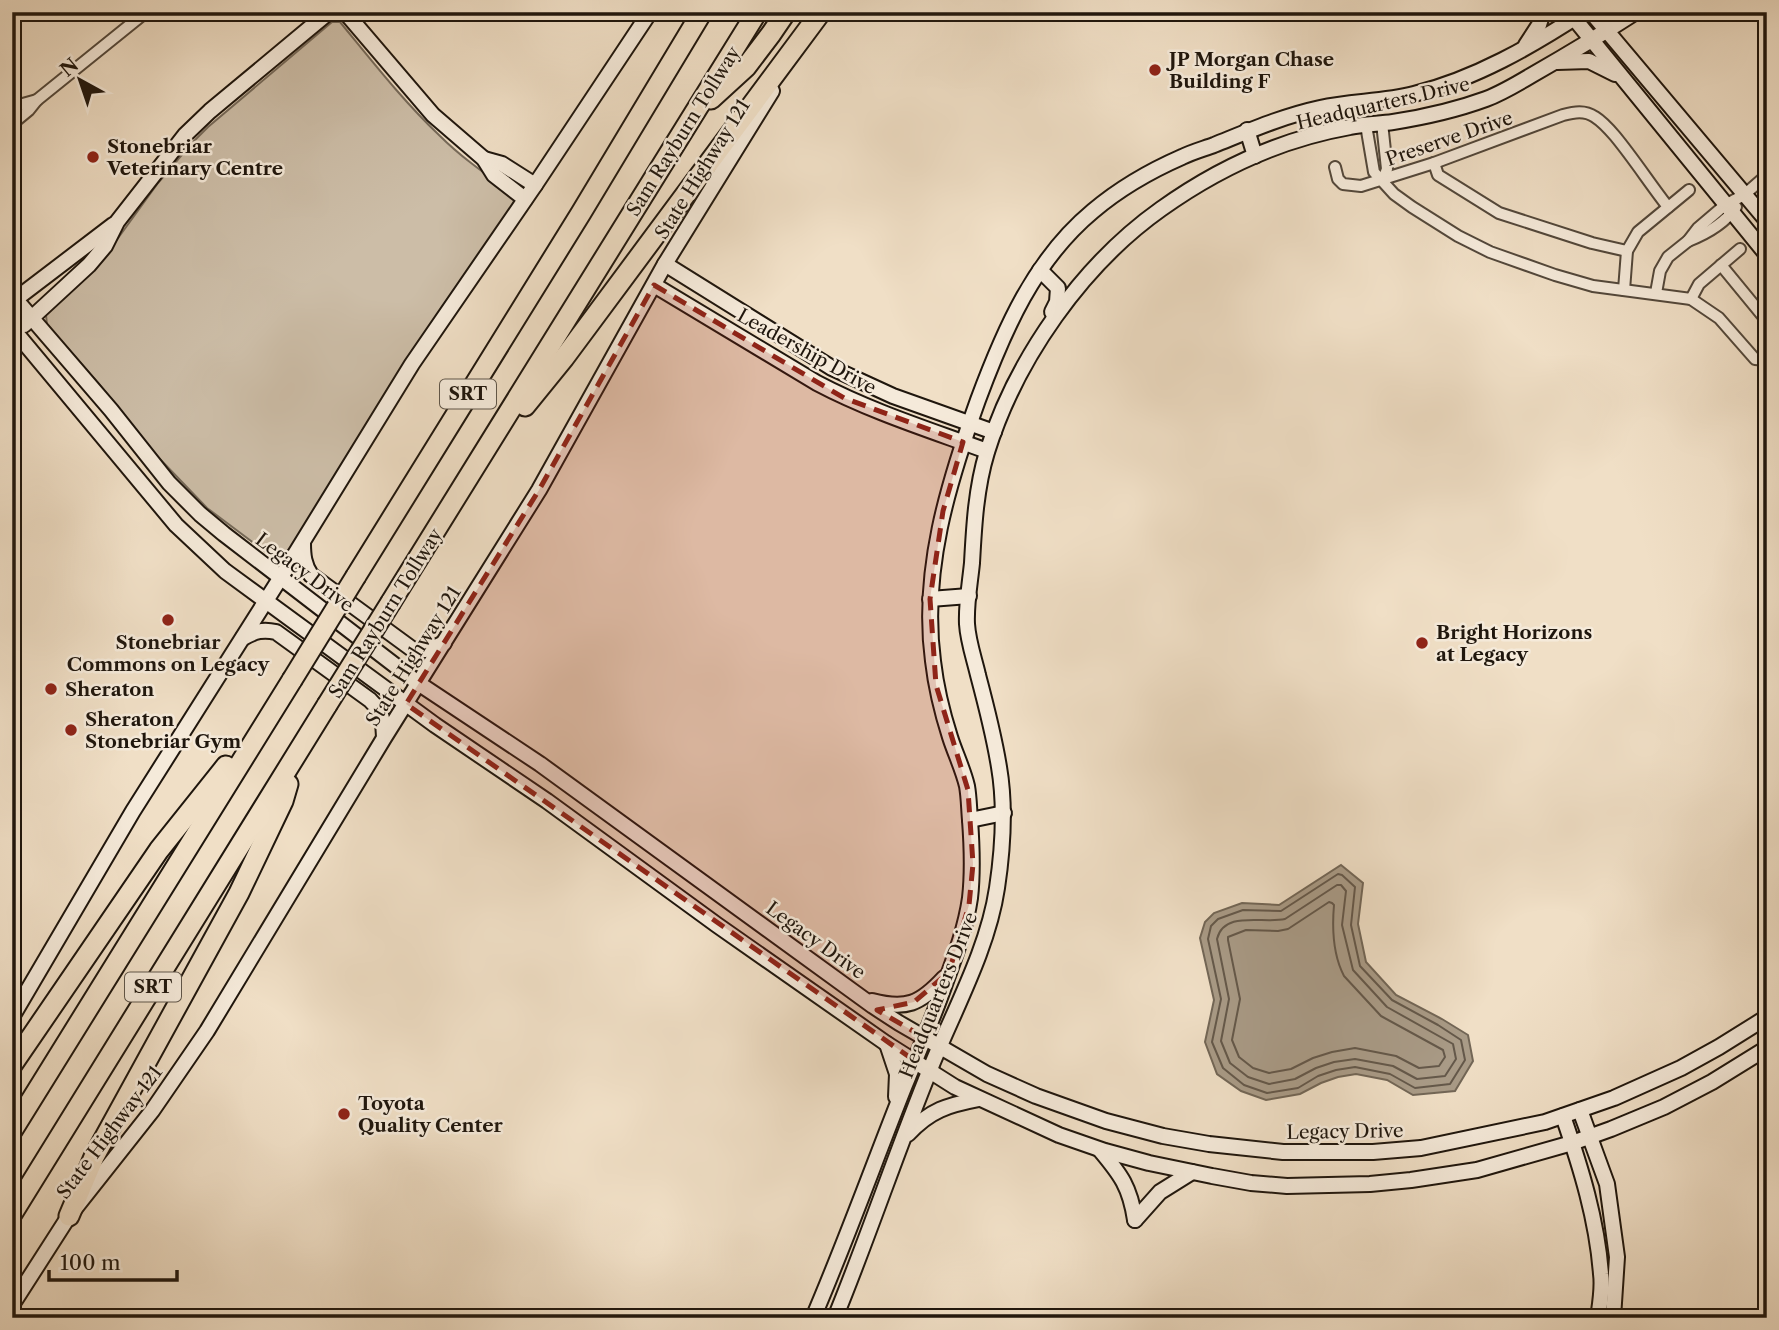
<svg xmlns="http://www.w3.org/2000/svg" width="1779" height="1330" viewBox="0 0 1779 1330" font-family="'Libre Caslon Text',serif">
	<style>
		.green { fill: #ccbda7; stroke: #766a5a; stroke-width: 2 }
		.water { fill: #a99b87; stroke: #726656; stroke-width: 2 }
		.lines { fill: none; stroke-linecap: round; stroke-linejoin: round }
		.shore { stroke: #64584a; stroke-width: 2 }
		.street-casing { stroke: #53483b; stroke-width: 14 }
		.secondary-casing { stroke: #1f160d; stroke-width: 18 }
		.highway-casing { stroke: #1f160d; stroke-width: 23 }
		.street { stroke: #f5eada; stroke-width: 10 }
		.secondary { stroke: #f5eada; stroke-width: 14 }
		.highway { stroke: #f0dfc6; stroke-width: 19 }
		.highway-bridge-casing { stroke: #1f160d; stroke-width: 23; stroke-linecap: butt }
		.highway-bridge { stroke: #f0dfc6; stroke-width: 19 }
		.marked { fill: #8f2418; fill-opacity: 0.2; stroke: #8f2418; stroke-width: 5; stroke-dasharray: 14 9; stroke-linejoin: round }
		.poi-dot { fill: #8f2418; stroke: #f5eada; stroke-width: 2.5 }
		.labels { text-anchor: middle; stroke-width: 5; stroke-linejoin: round; paint-order: stroke }
		.shield { fill: #f5eada; stroke: #5f564a; stroke-width: 2 }
		.shield-label { font-size: 18px; font-weight: bold; fill: #1f160d }
		.poi-label { font-size: 19px; font-weight: bold; fill: #1f160d; stroke: #f5eada; text-anchor: start }
		.street-label { font-size: 19px; fill: #1f160d; stroke: #f5eada }
	</style>
	<rect width="100%" height="100%" fill="#f0dfc6"/>
	<filter id="stains"><feTurbulence type="fractalNoise" baseFrequency=".00286" numOctaves="4"/><feColorMatrix values="0 0 0 0 .2 0 0 0 0 .09 0 0 0 0 .02 0 0 0 .5 -.17"/></filter>
	<radialGradient id="worn" r=".72"><stop offset=".6" stop-color="#630" stop-opacity="0"/><stop offset="1" stop-color="#630" stop-opacity=".3"/></radialGradient>
	<path class="green" d="M332,22H340C372,61 403,101 440,136C462,158 487,175 512,193L515,199L512,206L391,384L291,547L281,558L275,559L207,508L156,455L99,384L47,325L46,315L54,304L105,256L158,183L191,144L208,127Z"/>
	<polygon class="water" points="1341,865 1363,883 1358,924 1366,962 1396,995 1442,1019 1468,1035 1473,1061 1455,1091 1413,1095 1387,1080 1356,1074 1338,1077 1321,1083 1300,1094 1266,1100 1241,1091 1217,1074 1205,1042 1214,1000 1200,938 1205,922 1214,913 1242,903 1279,905"/>
	<g class="lines">
		<g class="shore">
			<polygon points="1338,874 1342,875 1355,887 1351,925 1360,966 1392,1000 1438,1025 1461,1040 1465,1060 1450,1084 1415,1088 1390,1074 1355,1067 1336,1070 1318,1076 1298,1088 1267,1093 1244,1085 1223,1068 1212,1042 1221,999 1208,939 1211,926 1218,919 1243,910 1281,911"/>
			<path d="M1337,885H1341L1346,891L1342,925L1353,970L1387,1007L1453,1044L1456,1059L1445,1076L1417,1079L1393,1066L1355,1059L1334,1062L1316,1068L1295,1079L1269,1084L1248,1077L1230,1063L1221,1041L1229,999L1217,939C1224,910 1263,924 1285,919Z"/>
			<path d="M1329,902L1332,903L1334,905C1332,928 1333,955 1344,976L1381,1016L1443,1050L1445,1057L1439,1066L1419,1068L1396,1056L1355,1048L1332,1052L1313,1058L1291,1069L1269,1073L1253,1068L1239,1057L1232,1040L1240,999L1228,940V937L1246,930L1278,931L1288,929Z"/>
		</g>
		<g class="street-casing">
			<g id="street">
				<polyline points="12,107 37,100 146,12"/>
				<polyline points="1382,123 1387,169 1383,180"/>
				<polyline points="12,124 29,110 37,100"/>
				<polyline points="1366,125 1374,172 1394,194 1412,207 1458,236 1490,252 1555,275 1593,286 1691,299 1719,318 1755,359 1767,360"/>
				<polyline points="1434,163 1438,175 1499,213 1592,243 1627,251"/>
				<path d="M1335,167L1338,179L1343,184L1361,186L1434,163L1563,115C1574,112 1585,110 1595,117C1603,122 1609,129 1615,136C1634,159 1650,184 1668,207"/>
				<path d="M1688,241C1706,234 1725,223 1736,207"/>
				<polyline points="1721,265 1767,321"/>
				<polyline points="1624,290 1627,251 1638,232 1689,190"/>
				<polyline points="1656,293 1660,271 1668,257 1688,241 1698,228 1725,205 1744,195 1767,175"/>
				<polyline points="1691,299 1699,284 1740,249"/>
			</g>
		</g>
		<g class="secondary-casing">
			<g id="secondary">
				<polyline points="345,12 433,115 484,159 494,175 525,199"/>
				<polyline points="1569,12 1767,255"/>
				<polyline points="1591,12 1767,221"/>
				<polyline points="1526,45 1539,25 1543,12"/>
				<polyline points="1557,62 1589,61 1615,74"/>
				<polyline points="1247,130 1255,156"/>
				<polyline points="484,159 502,164 535,185"/>
				<polyline points="665,264 832,368 893,396 994,432"/>
				<polyline points="1040,270 1058,288 1057,302 1052,312"/>
				<path d="M654,285L817,383C872,412 930,430 987,451"/>
				<polyline points="12,295 111,410 169,483 200,514 224,534 418,683 540,764 873,1006 899,1023 987,1074 1036,1096 1106,1121 1163,1136 1209,1144 1283,1152 1373,1152 1421,1148 1545,1122 1614,1098 1681,1068 1719,1047 1767,1017"/>
				<polyline points="12,302 113,225"/>
				<polyline points="24,325 89,265 105,246 117,222 185,135 210,111 329,12"/>
				<polyline points="12,328 176,525 225,571 435,725 547,801 717,925 887,1044 955,1087 1059,1135 1105,1151 1149,1163 1212,1176 1251,1183 1287,1186 1370,1184 1411,1180 1477,1170 1572,1143 1611,1129 1664,1107 1712,1082 1767,1048"/>
				<path d="M303,543C303,555 304,565 311,575L412,649C425,652 432,649 444,643"/>
				<polyline points="930,599 969,596"/>
				<path d="M243,638C255,631 263,629 276,632L370,700C383,713 383,718 384,737"/>
				<polyline points="970,820 1004,813"/>
				<path d="M872,1001C906,1010 920,1004 944,978"/>
				<polyline points="12,1017 133,811 281,577 412,364 535,185 650,12"/>
				<polyline points="887,1044 897,1074 896,1097"/>
				<polyline points="1580,1110 1607,1184 1617,1257 1613,1318"/>
				<path d="M1563,1116C1581,1168 1597,1220 1601,1274C1603,1288 1600,1304 1598,1318"/>
				<path d="M908,1134C930,1110 948,1105 979,1099"/>
				<path d="M1100,1150C1121,1175 1130,1187 1135,1220"/>
				<polyline points="1135,1220 1160,1192 1192,1172"/>
				<polyline points="12,1305 69,1216 152,1111 207,1031 384,738 539,490 665,264 772,91"/>
				<path d="M813,1318C846,1241 874,1163 905,1085C919,1050 934,1016 946,981C956,954 966,926 970,898C973,872 972,847 970,820C969,809 969,797 967,786C963,769 955,753 950,737C942,712 936,687 933,661C921,571 948,484 978,400C1004,330 1034,260 1093,211C1119,189 1150,171 1182,157C1192,152 1203,149 1214,145C1249,131 1283,116 1320,108C1351,101 1383,102 1414,94C1475,79 1532,46 1584,12"/>
				<path d="M835,1318C869,1235 897,1150 931,1067C954,1010 988,949 997,888C1003,848 1006,808 999,767C994,736 986,705 978,675C974,658 968,641 967,624C966,604 970,583 972,563C974,526 976,488 987,452C1016,359 1082,265 1161,209C1217,169 1282,139 1350,127C1364,124 1379,124 1393,122C1425,117 1456,110 1486,99C1502,93 1517,84 1532,75C1567,55 1602,34 1636,12"/>
			</g>
		</g>
		<g class="highway-casing">
			<g id="highway">
				<polyline points="711,99 746,67 771,34 786,12"/>
				<polyline points="525,406 564,358 821,12"/>
				<polyline points="356,576 581,213 702,12"/>
				<polyline points="391,602 757,12"/>
				<polyline points="12,1065 159,850 226,766"/>
				<polyline points="12,1131 292,680"/>
				<polyline points="12,1214 327,705"/>
				<polyline points="69,1216 94,1157 239,893 283,801 288,784"/>
			</g>
		</g>
		<use href="#street" class="street"/>
		<use href="#secondary" class="secondary"/>
		<use href="#highway" class="highway"/>
		<g class="highway-bridge-casing">
			<g id="highway-bridge">
				<polyline points="292,680 356,576"/>
				<polyline points="327,705 391,602"/>
			</g>
		</g>
		<use href="#highway-bridge" class="highway-bridge"/>
	</g>
	<path class="marked" d="M654,285L844,398L963,442L943,511L930,599L936,685L968,790L973,864L969,905L949,972L914,1002L877,1010L925,1038L915,1061L406,704L539,490Z"/>
	<g class="poi-dot">
		<circle cx="1155" cy="70" r="7"/>
		<circle cx="93" cy="157" r="7"/>
		<circle cx="168" cy="620" r="7"/>
		<circle cx="1422" cy="643" r="7"/>
		<circle cx="51" cy="689" r="7"/>
		<circle cx="71" cy="730" r="7"/>
		<circle cx="344" cy="1114" r="7"/>
	</g>
	<g class="labels">
		<g class="shield">
			<rect x="440" y="379.5" width="56" height="29" rx="5"/>
			<rect x="125" y="972.5" width="56" height="29" rx="5"/>
		</g>
		<g class="shield-label">
			<text x="468" y="400">SRT</text>
			<text x="153" y="993">SRT</text>
		</g>
		<g class="poi-label">
			<text x="1169" y="66">JP Morgan Chase<tspan x="1169" dy="22">Building F</tspan></text>
			<text x="107" y="153">Stonebriar<tspan x="107" dy="22">Veterinary Centre</tspan></text>
			<text x="1436" y="639">Bright Horizons<tspan x="1436" dy="22">at Legacy</tspan></text>
			<text x="168" y="649" text-anchor="middle">Stonebriar<tspan x="168" dy="22">Commons on Legacy</tspan></text>
			<text x="65" y="696">Sheraton</text>
			<text x="85" y="726">Sheraton<tspan x="85" dy="22">Stonebriar Gym</tspan></text>
			<text x="358" y="1110">Toyota<tspan x="358" dy="22">Quality Center</tspan></text>
		</g>
		<g class="street-label">
			<text transform="translate(1383 103) rotate(-13)" y="7">Headquarters Drive</text>
			<text transform="translate(683 131) rotate(-58)" y="7">Sam Rayburn Tollway</text>
			<text transform="translate(1449 138) rotate(-19)" y="7">Preserve Drive</text>
			<text transform="translate(702 169) rotate(-58)" y="7">State Highway 121</text>
			<text transform="translate(807 351) rotate(29)" y="7">Leadership Drive</text>
			<text transform="translate(305 572) rotate(37)" y="7">Legacy Drive</text>
			<text transform="translate(385 613) rotate(-58)" y="7">Sam Rayburn Tollway</text>
			<text transform="translate(413 656) rotate(-58)" y="7">State Highway 121</text>
			<text transform="translate(816 940) rotate(36)" y="7">Legacy Drive</text>
			<text transform="translate(938 995) rotate(-68)" y="7">Headquarters Drive</text>
			<text transform="translate(1345 1131) rotate(-1)" y="7">Legacy Drive</text>
			<text transform="translate(109 1132) rotate(-53)" y="7">State Highway 121</text>
		</g>
	</g>
	<rect width="1779" height="1330" fill="none" stroke="#f0dfc6" stroke-width="42"/>
	<rect x="14" y="14" width="1751" height="1302" fill="none" stroke="#1f160d" stroke-width="3.5"/>
	<rect x="21" y="21" width="1737" height="1288" fill="none" stroke="#1f160d" stroke-width="2"/>
	<g transform="translate(80 80) rotate(320)" stroke="#f5eada" stroke-width="5" paint-order="stroke">
	<path d="M0-5L12 26L0 18L-12 26Z" fill="#1f160d"/>
	<text y="-10" font-size="19" font-weight="bold" text-anchor="middle" fill="#1f160d">N</text>
	</g>
	<path d="M49 1270v10h128v-10" fill="none" stroke="#1f160d" stroke-width="3.5"/>
	<text x="60" y="1270" font-size="21" fill="#1f160d" stroke="#f5eada" stroke-width="5" paint-order="stroke">100 m</text>
	<rect width="100%" height="100%" filter="url(#stains)"/>
	<rect width="100%" height="100%" fill="url(#worn)"/>
</svg>
